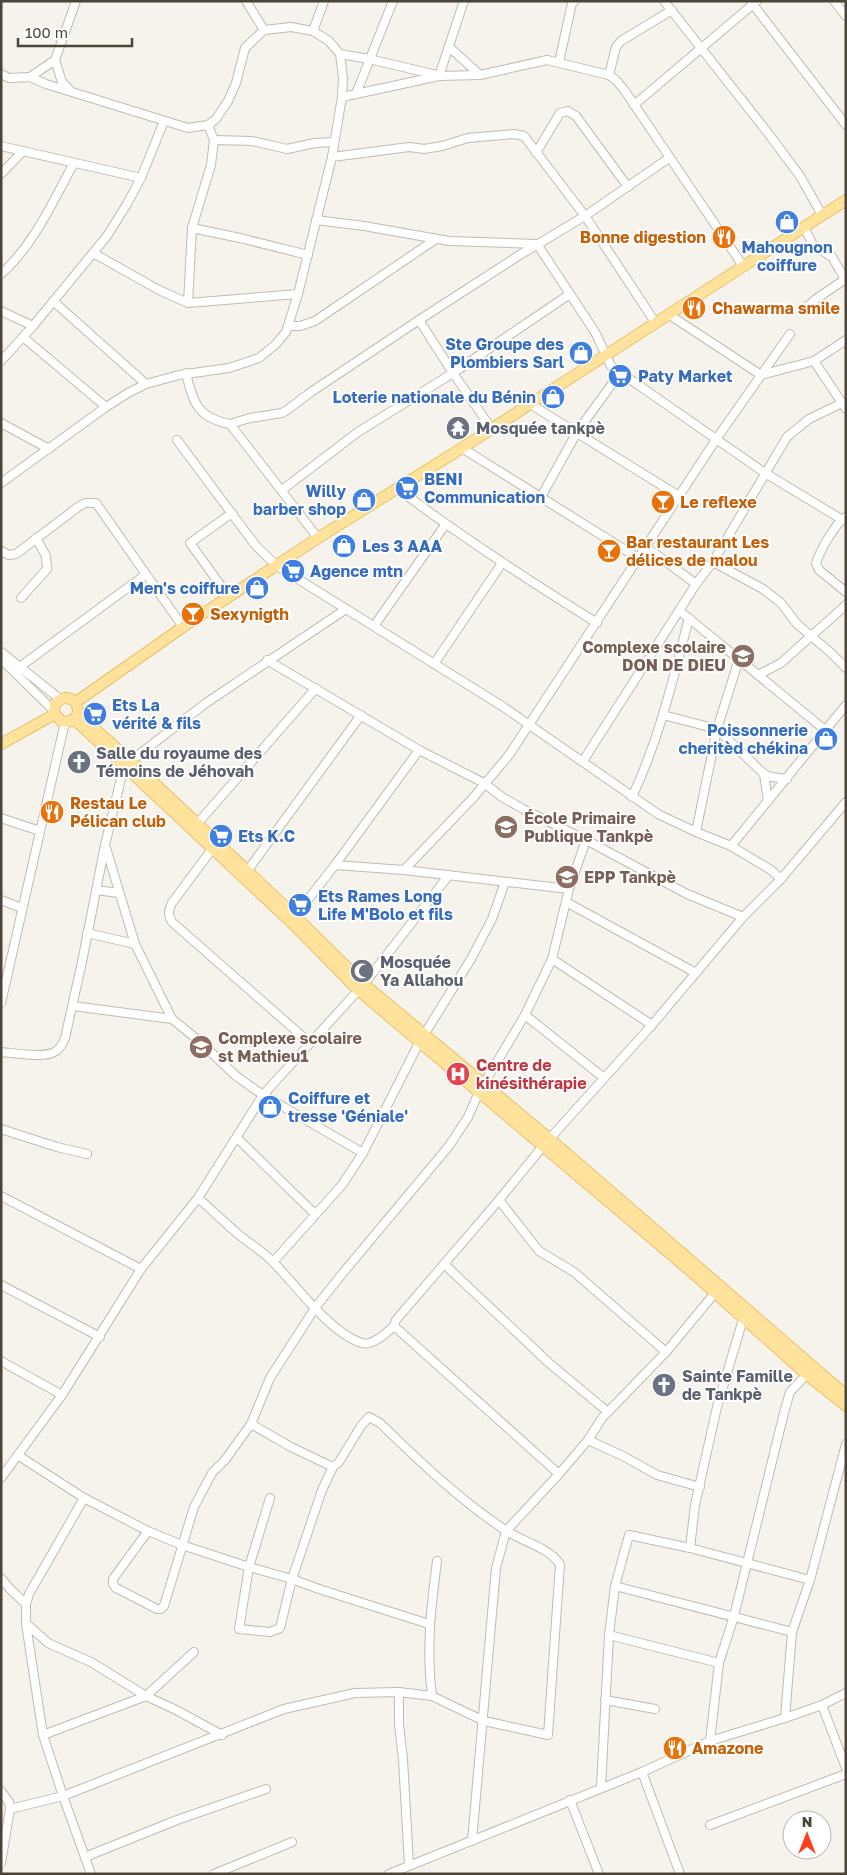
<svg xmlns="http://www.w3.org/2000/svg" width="847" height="1875" viewBox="0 0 847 1875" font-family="'Golos Text',sans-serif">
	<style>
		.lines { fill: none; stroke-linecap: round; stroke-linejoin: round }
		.minor-casing { stroke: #c2bbae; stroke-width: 10 }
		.major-casing { stroke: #e6c16a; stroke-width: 12 }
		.minor { stroke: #fff; stroke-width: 8 }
		.major { stroke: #ffe39c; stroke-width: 10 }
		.labels { text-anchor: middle; stroke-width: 4; stroke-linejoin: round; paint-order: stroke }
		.food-label { font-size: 16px; font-weight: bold; fill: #c56008; stroke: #fff; text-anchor: start }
		.shop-label { font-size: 16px; font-weight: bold; fill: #366cbe; stroke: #fff; text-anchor: start }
		.worship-label { font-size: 16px; font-weight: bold; fill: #5b616d; stroke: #fff; text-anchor: start }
		.education-label { font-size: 16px; font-weight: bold; fill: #785e54; stroke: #fff; text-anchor: start }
		.health-label { font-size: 16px; font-weight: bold; fill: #be3a42; stroke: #fff; text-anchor: start }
	</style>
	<rect width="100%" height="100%" fill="#f6f3ec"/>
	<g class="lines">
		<g class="minor-casing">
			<g id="minor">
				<polyline points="246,1 264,30"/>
				<polyline points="664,1 768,133 800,176 822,215"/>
				<polyline points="834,1 846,16"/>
				<polyline points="751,2 846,125"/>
				<polyline points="313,31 324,1"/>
				<polyline points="449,47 480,75"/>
				<polyline points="340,54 369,59 437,75"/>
				<polyline points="55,60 62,82 69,89"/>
				<polyline points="559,62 572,3 575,1"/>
				<polyline points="1,74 9,78 30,77 46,84 188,128 208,125 216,119 228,101 236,83 245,48 264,30 291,27 313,31 329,41 340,54 343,78 342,97 332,157 298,294 286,332 276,344 259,358 229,368 179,375 146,384 128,393 106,407 1,483"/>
				<polyline points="609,75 616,47 621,41 672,10"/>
				<polyline points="439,76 464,1"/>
				<polyline points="30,77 55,60 76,1"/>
				<polyline points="356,94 393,1"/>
				<polyline points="342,97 439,76 480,75 547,60 609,75 616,80 625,91 743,266"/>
				<polyline points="634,105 757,1"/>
				<polyline points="214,140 252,141 287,149 315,143 334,142"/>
				<polyline points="1,146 141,178"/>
				<polyline points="536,153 560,113 568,111 576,116 628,187"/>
				<polyline points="332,157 409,147 424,149 442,146 468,138 514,134 524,136 585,216 655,322"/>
				<polyline points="1,174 23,151"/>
				<polyline points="316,220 364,226 449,241 537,244 595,332 611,366 765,473 841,519"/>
				<polyline points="804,227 813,245 832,257 846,281"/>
				<polyline points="192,228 240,238 308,255"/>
				<polyline points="93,253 159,290 188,303 298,294"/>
				<path d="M1,274C34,245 53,201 74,163"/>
				<polyline points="53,301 146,384"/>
				<polyline points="188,303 192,228 211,165 214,140 208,125"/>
				<polyline points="804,309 816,299 844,280"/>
				<polyline points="1,311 33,326"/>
				<polyline points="668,314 761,375 814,361"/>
				<polyline points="419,320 453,373 491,428"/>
				<polyline points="288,326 300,326 315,321 436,239"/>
				<polyline points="23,337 106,407"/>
				<polyline points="846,340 814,361 846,409"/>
				<polyline points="1,361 33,326 107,236 127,204 141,178 164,121"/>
				<path d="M186,373C193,403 198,418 230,424L318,538"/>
				<polyline points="530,404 679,496"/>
				<polyline points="1,423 49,449"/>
				<polyline points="230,424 250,418 282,413 287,410 311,392 419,320 518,256 585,216 669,158"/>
				<polyline points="177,440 256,546 277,566 502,706 658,814 696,832"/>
				<polyline points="462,448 638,558"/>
				<path d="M397,488C461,537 528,580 597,623"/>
				<polyline points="282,490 358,432 453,373 570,294"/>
				<polyline points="541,497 577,432 620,373"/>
				<path d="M846,517C835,523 820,551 816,563L819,570L846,592"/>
				<polyline points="646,547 696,584"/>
				<polyline points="1,551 9,555 16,554 78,507 85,503 96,503 183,627"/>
				<polyline points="713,562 763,589 781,603 797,624 830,652 846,668"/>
				<polyline points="229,597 190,543 232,513"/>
				<polyline points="21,598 47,569 46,556 36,538"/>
				<polyline points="680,611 825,730"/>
				<polyline points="374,626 445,525"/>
				<polyline points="1,652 60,699"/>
				<polyline points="1,659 54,711"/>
				<polyline points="739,659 717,729 696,832 731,846 771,870 781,879"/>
				<polyline points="267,660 419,750 484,783 502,797 523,809 586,840 687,894 743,917"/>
				<polyline points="434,664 502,563"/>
				<polyline points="21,666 145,575"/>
				<polyline points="758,675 781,663 846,605"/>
				<polyline points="663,715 717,729 764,774 771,777 787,779"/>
				<polyline points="583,761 696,584 713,562 787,437 809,419 842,403"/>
				<polyline points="764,774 768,801"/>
				<path d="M632,797C659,740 673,679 689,618"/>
				<polyline points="1,818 40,831"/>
				<polyline points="197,824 316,688"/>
				<polyline points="731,846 846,705"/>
				<polyline points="106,848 135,944 172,1019 198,1040 236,1076 263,1095 363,1153"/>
				<path d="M212,849L172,903C168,911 168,914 172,922L310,1043"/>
				<polyline points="335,865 404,870 569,889"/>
				<polyline points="404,870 473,798 509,755 717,438 790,334"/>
				<polyline points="245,874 361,715"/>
				<polyline points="96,890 119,893"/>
				<polyline points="1,900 22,908"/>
				<polyline points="566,902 696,973"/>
				<polyline points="295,916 335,865 419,750"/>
				<polyline points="87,933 135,944"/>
				<polyline points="552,959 652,1025"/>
				<polyline points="1,1003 65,722"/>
				<polyline points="73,1006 172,1019"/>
				<polyline points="525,1015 604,1078"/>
				<path d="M1,1052C15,1053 46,1059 56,1051C61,1048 63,1043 65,1038L82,962L105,845L124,766L206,703L346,609"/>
				<polyline points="1,1129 57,1147 87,1154"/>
				<polyline points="237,1138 315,1214"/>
				<polyline points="1,1196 141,1269"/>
				<path d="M198,1198C212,1210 225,1223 238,1234C250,1244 264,1252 274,1263C296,1285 331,1334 362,1343C373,1346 386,1333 394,1326L396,1320L499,1200L543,1146L652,1025L743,917L781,879L846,802"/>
				<polyline points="499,1200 539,1251 574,1272 666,1352"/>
				<polyline points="273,1262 342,1185 363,1153 419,1043 471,959 492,919 505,882"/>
				<polyline points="444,1264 549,1363 608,1412"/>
				<polyline points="1,1285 100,1337"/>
				<polyline points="394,1326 559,1474"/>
				<polyline points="1,1361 62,1395"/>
				<polyline points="251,1424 291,1447 333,1467"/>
				<polyline points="588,1440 623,1456 657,1475 700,1487"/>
				<polyline points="19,1456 84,1498 148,1531 182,1545 249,1567 292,1579 319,1589 429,1624"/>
				<polyline points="1,1478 62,1395 141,1269 198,1198 263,1095 364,984 449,875"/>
				<polyline points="84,1498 29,1594 26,1604 26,1624 43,1735 63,1796 91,1874"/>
				<polyline points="148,1531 113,1579 113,1584 116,1588 157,1609 161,1609 164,1606 194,1507 212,1473 225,1460 251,1424 270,1378 315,1308 342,1274 449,1146 468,1117 479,1092 525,1015 552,959 569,889 586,840"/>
				<polyline points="690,1548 695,1505 717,1407 743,1319 746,1315"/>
				<polyline points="1,1578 10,1589 26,1604"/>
				<polyline points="615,1586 792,1632"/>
				<polyline points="28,1625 48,1643 91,1662 146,1696 176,1710 222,1735"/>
				<polyline points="609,1635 719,1663"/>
				<polyline points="399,1692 399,1724 403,1760 409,1865"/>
				<path d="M432,1696C426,1649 431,1607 437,1561"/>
				<polyline points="605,1700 655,1709"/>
				<polyline points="822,1705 846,1768"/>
				<polyline points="785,1718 792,1632 810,1580 846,1444"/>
				<polyline points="43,1735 146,1696 194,1652"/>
				<polyline points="710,1741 719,1663 734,1616 784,1413 790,1392 810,1371"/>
				<polyline points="642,1772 680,1874"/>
				<polyline points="601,1787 609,1635 615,1586 629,1535 690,1548 810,1580"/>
				<polyline points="1,1791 9,1802 10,1809 1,1863"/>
				<polyline points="570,1800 599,1874"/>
				<path d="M10,1809L63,1796L284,1709L355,1693L399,1692L432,1696L484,1721L548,1735L560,1564C548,1547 523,1542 505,1530C460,1500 419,1461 380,1423L369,1417L361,1426L339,1462L333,1467L322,1490L292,1579L280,1628L270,1632L239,1629L249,1567L270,1498"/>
				<polyline points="710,1825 846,1774"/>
				<polyline points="472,1841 496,1568 506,1531 559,1474 588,1440 602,1418 666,1352 714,1294 720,1291"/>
				<polyline points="85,1857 177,1820 266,1789"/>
				<polyline points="214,1874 292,1842"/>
				<polyline points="389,1874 642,1772 710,1741 785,1718 822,1705 846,1693"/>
			</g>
		</g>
		<g class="major-casing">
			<g id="major">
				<polyline points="76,702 183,627 318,538 462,448 846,200"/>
				<path d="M78,714C74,721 68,723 61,721L54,713L55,704C61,697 68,696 76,702L78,710V714L130,760L295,916L364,984L550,1139L846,1395"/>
				<polyline points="75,720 292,923 358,990 687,1268 806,1374 846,1406"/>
				<polyline points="1,744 55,714"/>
			</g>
		</g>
		<use href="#minor" class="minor"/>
		<use href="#major" class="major"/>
	</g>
	<defs>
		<g id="shop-disc" transform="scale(1.25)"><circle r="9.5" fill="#3f7fe0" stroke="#fff"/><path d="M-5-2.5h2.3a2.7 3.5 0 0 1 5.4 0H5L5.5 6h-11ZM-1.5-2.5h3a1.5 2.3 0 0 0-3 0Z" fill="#fff"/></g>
		<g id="restaurant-disc" transform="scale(1.25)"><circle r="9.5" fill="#e8710a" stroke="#fff"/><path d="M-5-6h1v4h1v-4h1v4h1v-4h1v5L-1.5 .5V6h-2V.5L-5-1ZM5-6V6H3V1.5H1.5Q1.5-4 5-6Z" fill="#fff"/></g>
		<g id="supermarket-disc" transform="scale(1.25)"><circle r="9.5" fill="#3f7fe0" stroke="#fff"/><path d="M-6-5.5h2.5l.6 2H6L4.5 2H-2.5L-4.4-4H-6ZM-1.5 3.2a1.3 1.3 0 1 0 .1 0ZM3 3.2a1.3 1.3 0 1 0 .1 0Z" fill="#fff"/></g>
		<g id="temple-disc" transform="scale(1.25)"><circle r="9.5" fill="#6b7280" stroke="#fff"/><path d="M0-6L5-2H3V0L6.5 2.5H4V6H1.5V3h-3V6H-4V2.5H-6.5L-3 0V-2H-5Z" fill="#fff"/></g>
		<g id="bar-disc" transform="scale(1.25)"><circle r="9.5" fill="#e8710a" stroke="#fff"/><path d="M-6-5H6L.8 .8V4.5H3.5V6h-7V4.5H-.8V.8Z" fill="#fff"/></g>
		<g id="school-disc" transform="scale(1.25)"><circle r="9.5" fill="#8d6e63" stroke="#fff"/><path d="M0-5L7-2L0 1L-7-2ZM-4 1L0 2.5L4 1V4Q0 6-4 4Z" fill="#fff"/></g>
		<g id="church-disc" transform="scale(1.25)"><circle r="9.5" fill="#6b7280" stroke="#fff"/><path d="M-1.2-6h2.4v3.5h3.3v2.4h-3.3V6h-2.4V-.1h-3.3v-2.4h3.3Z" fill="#fff"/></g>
		<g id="mosque-disc" transform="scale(1.25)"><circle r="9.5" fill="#6b7280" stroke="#fff"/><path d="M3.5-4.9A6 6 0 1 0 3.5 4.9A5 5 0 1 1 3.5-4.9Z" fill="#fff"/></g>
		<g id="hospital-disc" transform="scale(1.25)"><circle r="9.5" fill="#e0444e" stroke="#fff"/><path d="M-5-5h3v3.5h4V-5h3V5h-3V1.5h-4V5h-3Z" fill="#fff"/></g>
	</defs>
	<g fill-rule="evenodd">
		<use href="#shop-disc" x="787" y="222"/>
		<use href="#restaurant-disc" x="724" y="237"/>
		<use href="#restaurant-disc" x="694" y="308"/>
		<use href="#shop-disc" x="581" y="353"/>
		<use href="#supermarket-disc" x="620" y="376"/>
		<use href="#shop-disc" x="553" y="397"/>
		<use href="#temple-disc" x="458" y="428"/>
		<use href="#supermarket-disc" x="407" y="488"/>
		<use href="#shop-disc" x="364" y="500"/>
		<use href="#bar-disc" x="663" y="502"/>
		<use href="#shop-disc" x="344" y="546"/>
		<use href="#bar-disc" x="609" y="551"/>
		<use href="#supermarket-disc" x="293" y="571"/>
		<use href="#shop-disc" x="257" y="588"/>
		<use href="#bar-disc" x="193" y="614"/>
		<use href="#school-disc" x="743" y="656"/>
		<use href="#supermarket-disc" x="95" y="714"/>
		<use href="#shop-disc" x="826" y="739"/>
		<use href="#church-disc" x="79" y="762"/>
		<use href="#restaurant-disc" x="52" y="812"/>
		<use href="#school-disc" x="506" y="827"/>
		<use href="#supermarket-disc" x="221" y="836"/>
		<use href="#school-disc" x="567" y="877"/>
		<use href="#supermarket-disc" x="300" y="905"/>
		<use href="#mosque-disc" x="362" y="971"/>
		<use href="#school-disc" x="201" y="1047"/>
		<use href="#hospital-disc" x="458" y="1074"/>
		<use href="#shop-disc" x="270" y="1107"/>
		<use href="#church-disc" x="664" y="1385"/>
		<use href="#restaurant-disc" x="675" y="1748"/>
	</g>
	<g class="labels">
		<g class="food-label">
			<text x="706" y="243" text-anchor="end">Bonne digestion</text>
			<text x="712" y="314">Chawarma smile</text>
			<text x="680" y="508">Le reflexe</text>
			<text x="626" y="548">Bar restaurant Les<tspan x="626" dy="18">délices de malou</tspan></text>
			<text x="210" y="620">Sexynigth</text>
			<text x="70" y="809">Restau Le<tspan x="70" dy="18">Pélican club</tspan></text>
			<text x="692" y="1754">Amazone</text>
		</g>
		<g class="shop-label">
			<text x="787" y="253" text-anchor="middle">Mahougnon<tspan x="787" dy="18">coiffure</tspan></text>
			<text x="564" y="350" text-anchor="end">Ste Groupe des<tspan x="564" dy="18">Plombiers Sarl</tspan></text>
			<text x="638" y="382">Paty Market</text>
			<text x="536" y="403" text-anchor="end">Loterie nationale du Bénin</text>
			<text x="424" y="485">BENI<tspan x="424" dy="18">Communication</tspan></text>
			<text x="346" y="497" text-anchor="end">Willy<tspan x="346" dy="18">barber shop</tspan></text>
			<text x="362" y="552">Les 3 AAA</text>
			<text x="310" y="577">Agence mtn</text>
			<text x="240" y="594" text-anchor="end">Men's coiffure</text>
			<text x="112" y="711">Ets La<tspan x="112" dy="18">vérité &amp; fils</tspan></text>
			<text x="808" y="736" text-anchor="end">Poissonnerie<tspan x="808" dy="18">cheritèd chékina</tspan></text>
			<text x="238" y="842">Ets K.C</text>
			<text x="318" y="902">Ets Rames Long<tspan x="318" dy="18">Life M'Bolo et fils</tspan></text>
			<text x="288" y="1104">Coiffure et<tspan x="288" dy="18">tresse 'Géniale'</tspan></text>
		</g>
		<g class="worship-label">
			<text x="476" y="434">Mosquée tankpè</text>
			<text x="96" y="759">Salle du royaume des<tspan x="96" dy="18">Témoins de Jéhovah</tspan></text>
			<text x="380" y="968">Mosquée<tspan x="380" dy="18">Ya Allahou</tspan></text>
			<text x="682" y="1382">Sainte Famille<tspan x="682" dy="18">de Tankpè</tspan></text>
		</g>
		<g class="education-label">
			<text x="726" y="653" text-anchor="end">Complexe scolaire<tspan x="726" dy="18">DON DE DIEU</tspan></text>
			<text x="524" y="824">École Primaire<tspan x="524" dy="18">Publique Tankpè</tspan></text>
			<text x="584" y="883">EPP Tankpè</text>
			<text x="218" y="1044">Complexe scolaire<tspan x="218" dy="18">st Mathieu1</tspan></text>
		</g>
		<g class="health-label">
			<text x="476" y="1071">Centre de<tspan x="476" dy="18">kinésithérapie</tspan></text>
		</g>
	</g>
	<rect width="847" height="1875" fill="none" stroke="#4b4439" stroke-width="5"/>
	<g transform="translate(807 1835)"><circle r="24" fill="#ffffff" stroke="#b7b4b0"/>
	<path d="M0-4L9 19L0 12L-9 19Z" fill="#fc3f1d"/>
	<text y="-8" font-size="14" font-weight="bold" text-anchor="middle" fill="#4b4439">N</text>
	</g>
	<path d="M18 38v8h114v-8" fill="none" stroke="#4b4439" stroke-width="2.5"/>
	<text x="25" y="38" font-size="15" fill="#4b4439" stroke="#ffffff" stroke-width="4" paint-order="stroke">100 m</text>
</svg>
